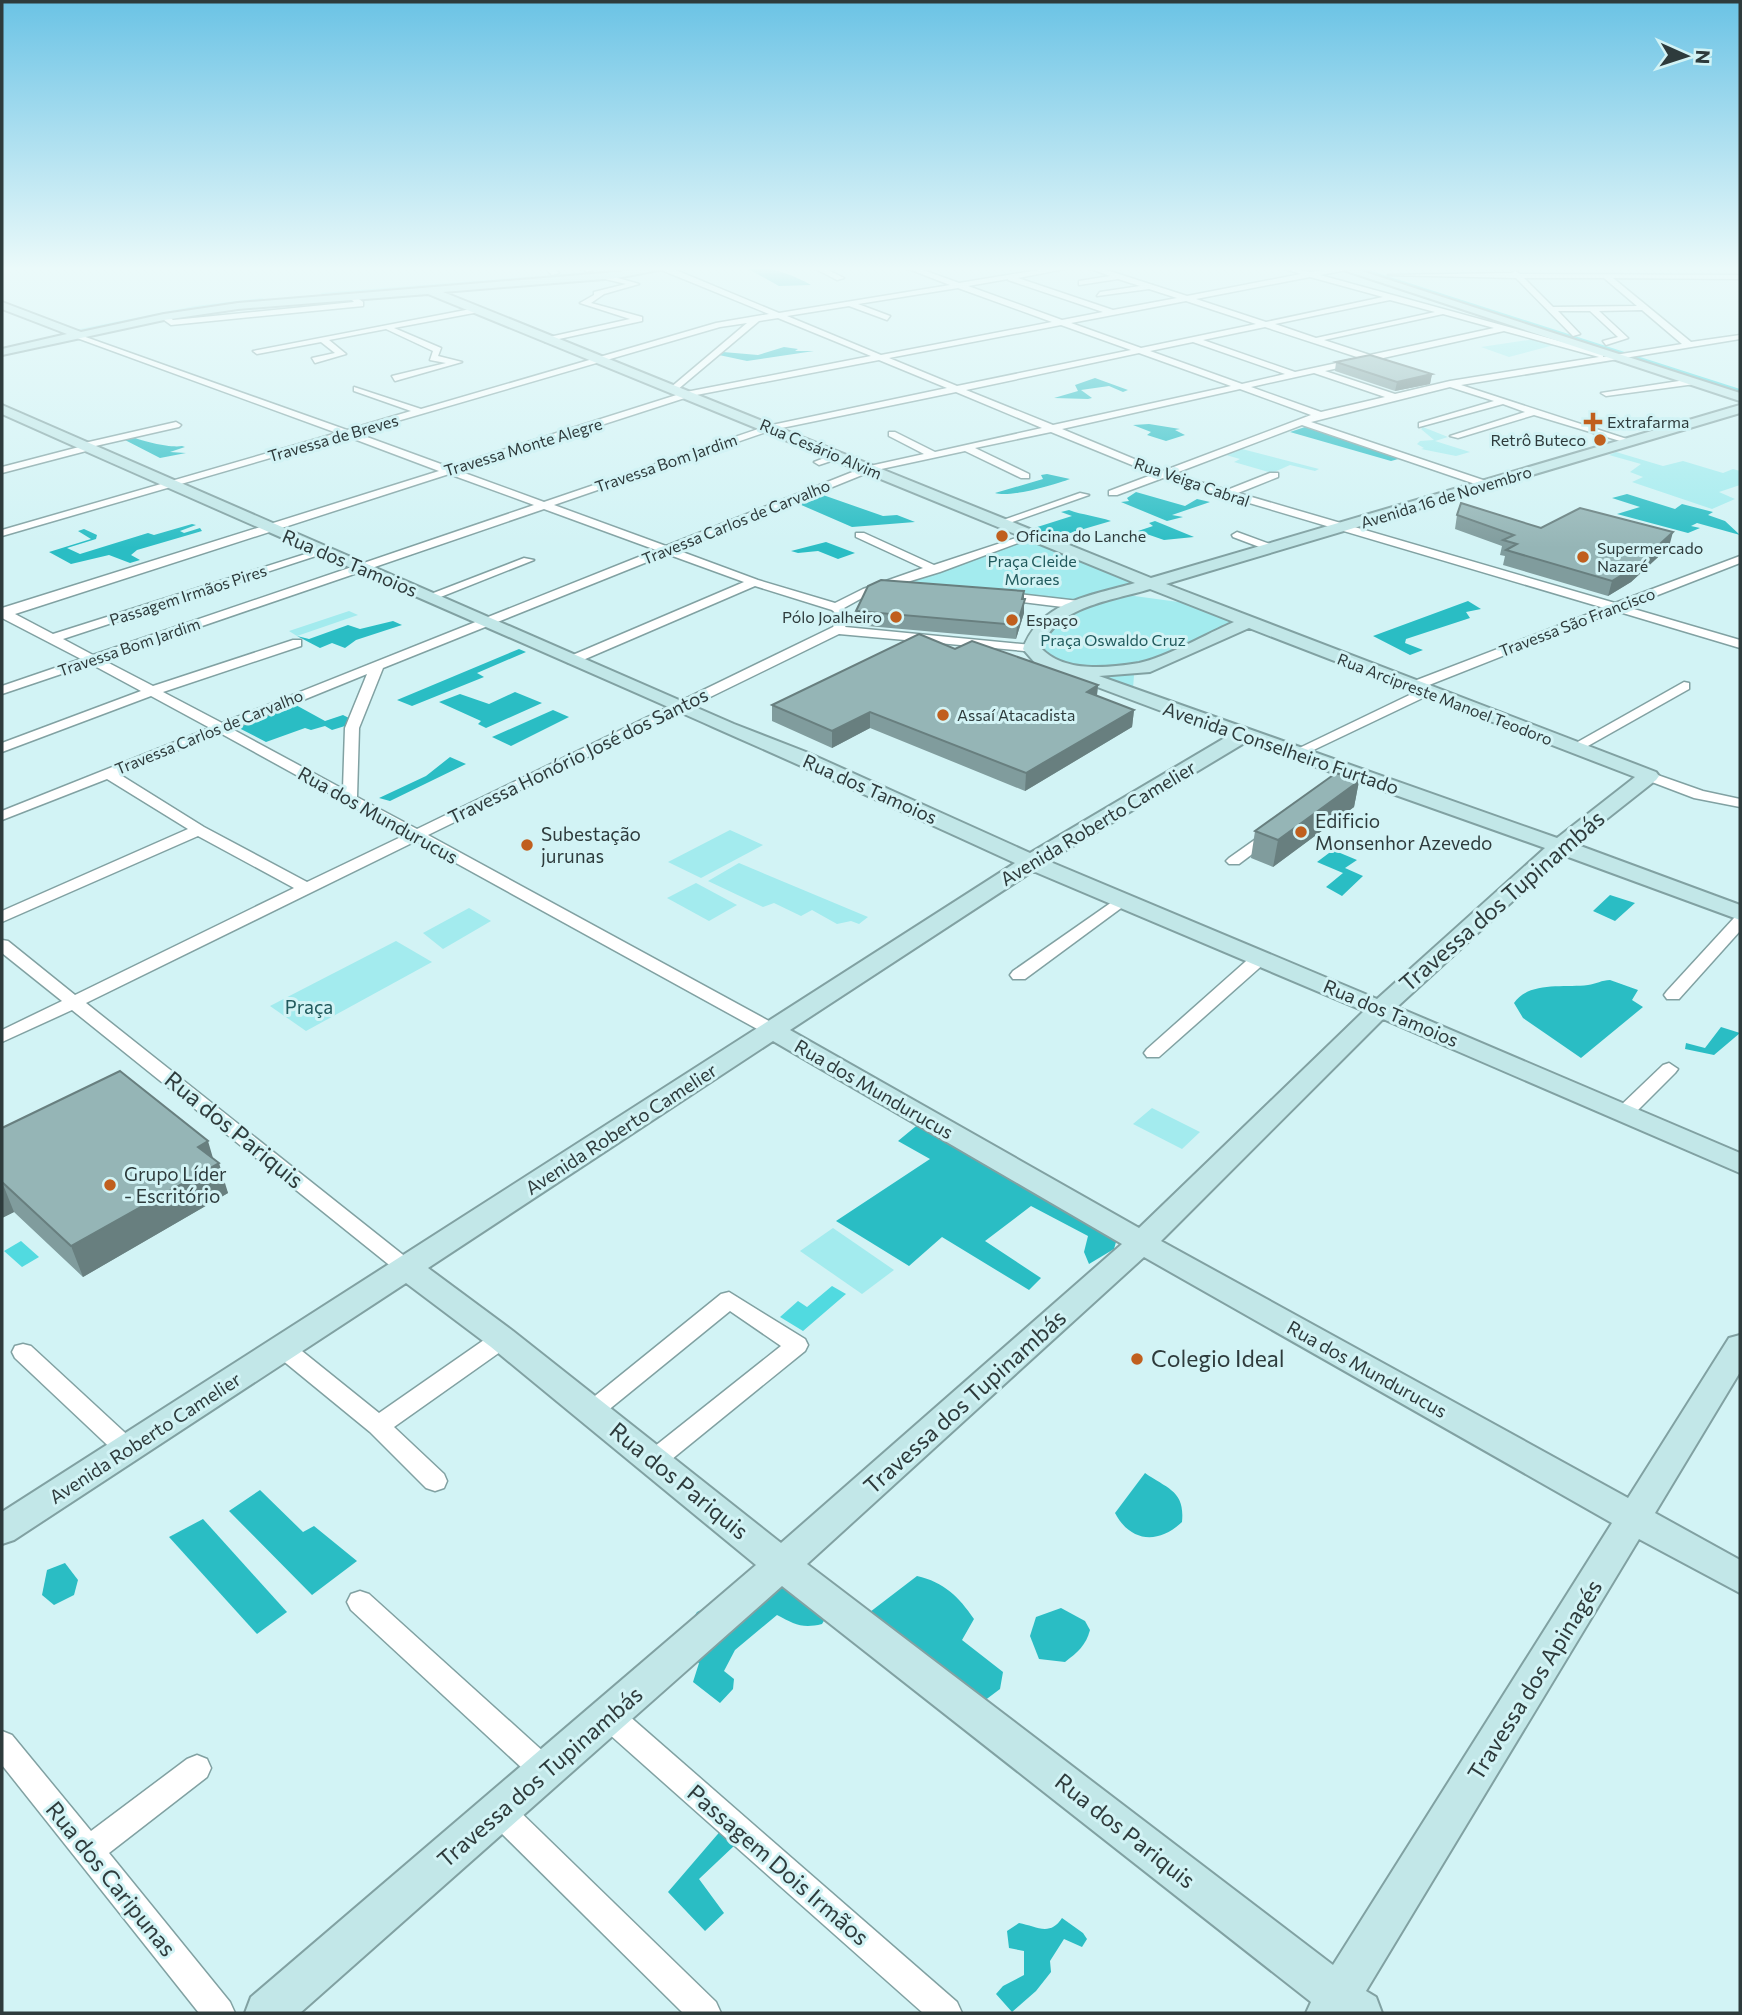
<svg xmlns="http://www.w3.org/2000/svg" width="1742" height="2015" viewBox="0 0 1742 2015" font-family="Commissioner,sans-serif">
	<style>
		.green { fill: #a3ebee }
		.forest { fill: #2abdc4 }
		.water { fill: #51dae0 }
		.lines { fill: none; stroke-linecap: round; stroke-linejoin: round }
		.street-casing { stroke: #81a1a2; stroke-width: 3 }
		.secondary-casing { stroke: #81a1a2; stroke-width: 4 }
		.street { fill: #fff; fill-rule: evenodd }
		.secondary { fill: #c2e7e8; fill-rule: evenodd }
		.wall { fill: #809c9d }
		.shaded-wall { fill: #687f7f }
		.building { fill: #95b5b6; stroke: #687f7f; stroke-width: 2 }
		.poi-dot { fill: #c05f1e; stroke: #d2f3f5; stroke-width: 2.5 }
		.labels { text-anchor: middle; stroke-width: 6; stroke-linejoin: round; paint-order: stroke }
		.far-poi-label { font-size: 16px; fill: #2e3b3c; stroke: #d2f3f5; text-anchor: start }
		.far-street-label { font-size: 16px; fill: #2e3b3c; stroke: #d2f3f5 }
		.far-park-label { font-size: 16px; fill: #215a5d; stroke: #d2f3f5 }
		.street-label { font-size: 19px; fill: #2e3b3c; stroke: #d2f3f5 }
		.poi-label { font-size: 19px; fill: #2e3b3c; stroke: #d2f3f5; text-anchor: start }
		.park-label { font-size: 19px; fill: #215a5d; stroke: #d2f3f5 }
		.near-street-label { font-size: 23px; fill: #2e3b3c; stroke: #d2f3f5 }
		.near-poi-label { font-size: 23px; fill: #2e3b3c; stroke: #d2f3f5; text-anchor: start }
	</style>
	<rect width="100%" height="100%" fill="#d2f3f5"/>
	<g class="green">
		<polygon points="615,270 619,273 322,297 321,293"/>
		<polygon points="263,298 264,301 83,333 75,330 195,306"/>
		<polygon points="1535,339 1558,344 1509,357 1481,347"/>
		<polygon points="1423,427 1448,437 1435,441 1470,452 1456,456 1421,449 1424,448 1417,444 1420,441 1434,440 1421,429"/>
		<polygon points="1242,449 1319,469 1315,471 1290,465 1272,473 1234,462 1240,459 1226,455"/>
		<polygon points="1616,452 1663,466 1683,461 1723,473 1733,469 1740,471 1740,485 1719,492 1735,499 1712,509 1632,482 1643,477 1630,472 1641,464 1609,455"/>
		<polygon points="1029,537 1151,584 1079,605 890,585"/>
		<polygon points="1127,595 1186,603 1244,624 1142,668 1134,675 1133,689 1072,669 1039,649 1043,631 1084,607"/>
		<polygon points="349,611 358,615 297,636 289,631"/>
		<polygon points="730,830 763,845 701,878 668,862"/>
		<polygon points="739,863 868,917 859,924 851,921 837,924 812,910 801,916 774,903 763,907 708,881"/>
		<polygon points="696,883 737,905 709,921 667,898"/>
		<polygon points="469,908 491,921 443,949 423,933"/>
		<polygon points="396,941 432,962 306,1031 270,1006"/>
		<polygon points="1152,1108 1200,1132 1182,1149 1133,1124"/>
		<polygon points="833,1228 894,1270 862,1294 800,1251"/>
	</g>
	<g class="forest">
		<path d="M743,266C767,266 790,273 811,285L779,286Z"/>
		<polygon points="784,347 798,349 795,351 814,351 747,361 719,355 723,352 758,355"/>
		<polygon points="1095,378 1128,390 1123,392 1109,386 1081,390 1092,398 1088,399 1054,398 1078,391 1075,385"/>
		<polygon points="1149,424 1180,429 1175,430 1185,435 1166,441 1147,435 1151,432 1133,425"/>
		<polygon points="1305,427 1402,458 1391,461 1290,432"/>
		<path d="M133,437C144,442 171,448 182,446L185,447L170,452L186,453L160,458L123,439Z"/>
		<path d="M1047,474L1070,479C1054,485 1010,498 995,493L1043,479L1041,475Z"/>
		<polygon points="1136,492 1185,506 1197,499 1210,502 1172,515 1183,517 1167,521 1121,502 1129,501 1127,498"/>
		<polygon points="1627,494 1675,509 1682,504 1713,512 1708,515 1725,521 1740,535 1697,523 1691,526 1700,528 1688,533 1617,514 1640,507 1612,498"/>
		<polygon points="823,495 883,516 897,515 915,522 852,527 799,504"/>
		<path d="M1069,510C1082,515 1097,516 1111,521L1053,538L1031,529L1072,516L1061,512Z"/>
		<polygon points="1155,521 1194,537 1164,540 1138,531 1153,526 1149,523"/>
		<polygon points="192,524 196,525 180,531 184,533 200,528 202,531 137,550 131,555 140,560 130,563 109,555 71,564 49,552 91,539 78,531 84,529 97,535 96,539 67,548 80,554 148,533 154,535"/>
		<polygon points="826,542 855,553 838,559 818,551 798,553 791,551"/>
		<polygon points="1468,601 1481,609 1466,612 1470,618 1406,639 1405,643 1423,650 1410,655 1373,636"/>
		<polygon points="393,621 402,625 356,640 345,648 332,643 320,648 297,636 309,639 348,625 360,629"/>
		<polygon points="519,649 526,652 477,673 484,677 412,706 397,700"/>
		<polygon points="515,692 542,703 486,728 478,724 481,721 439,702 460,694 489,704"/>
		<polygon points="294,704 325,721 343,715 349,718 345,726 332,730 325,726 311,730 305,728 266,742 235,726"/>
		<polygon points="553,710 569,717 511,746 492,737"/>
		<polygon points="450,757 466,764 390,801 379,798 426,776"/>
		<polygon points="1333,850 1357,860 1345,868 1363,876 1342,896 1326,887 1343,873 1317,862"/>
		<polygon points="1610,895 1635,903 1615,921 1593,911"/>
		<path d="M1610,980L1638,990L1632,1000L1643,1007L1581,1058L1523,1018L1514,1003C1529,981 1564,988 1588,985C1596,984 1602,980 1610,980Z"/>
		<polygon points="1721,1027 1740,1033 1714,1055 1685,1049 1686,1043 1705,1048"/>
		<polygon points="921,1122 1118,1235 1114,1249 1089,1264 1084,1252 1088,1236 1031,1206 985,1241 1041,1278 1029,1290 942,1237 909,1266 836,1221 930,1159 898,1141"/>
		<path d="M1145,1473C1168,1489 1185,1491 1182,1522C1159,1544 1131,1543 1115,1513Z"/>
		<polygon points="260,1490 303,1532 314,1526 357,1561 312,1595 229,1511"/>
		<polygon points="203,1519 287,1612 257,1634 169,1537"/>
		<polygon points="65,1563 78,1580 74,1595 54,1605 42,1595 47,1570"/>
		<path d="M781,1571L831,1609L822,1624C802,1629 794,1624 777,1615L735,1650L724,1671L734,1679L733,1689L720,1703L693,1682L699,1663L690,1658L681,1638L697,1612Z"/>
		<path d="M917,1576C944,1582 959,1597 974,1619L962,1640L1003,1672L1000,1689L980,1704L870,1612Z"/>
		<path d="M1061,1608L1085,1621L1090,1630C1086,1645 1078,1652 1065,1662L1039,1659L1030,1636L1036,1617Z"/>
		<polygon points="723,1828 735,1845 699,1879 724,1913 705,1931 668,1892"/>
		<path d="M1062,1918L1083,1933L1087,1939L1082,1947L1064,1939L1050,1961L1051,1972L1036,1991L1012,2012L996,1994L1003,1986L1024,1975V1951L1009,1948L1007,1931L1019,1923C1036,1926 1050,1937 1062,1918Z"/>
	</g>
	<g class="water">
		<polygon points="1343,266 1356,266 1740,389 1740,394"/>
		<polygon points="21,1241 39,1257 22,1267 4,1251"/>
		<polygon points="832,1286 846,1294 803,1331 780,1317 798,1301 807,1307"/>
	</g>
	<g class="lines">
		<g class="street-casing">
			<g id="street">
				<polygon points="543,266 551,266 559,273 552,275"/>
				<polygon points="581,266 589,266 593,270 586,272"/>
				<path d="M659,266H666L779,313L950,285L901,266H912L959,283L1063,266H1080L1018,278L1113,310L1177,298L1149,289L1097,296L1100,292L1140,286L1118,279L1079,285V281L1110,276L1083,266H1094L1187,296L1301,274L1276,266L1311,272L1345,266L1347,270L1320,275L1603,353V357L1682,344L1642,310L1599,311L1628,338L1606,345L1603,341L1618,337L1590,311H1558L1580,334L1573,336L1516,278L1388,275L1512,273L1515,271L1520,274L1740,275V279L1613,278L1691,342L1740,335V339L1461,385L1630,440V444L1534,415L1458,438L1450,436L1525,412L1503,404L1419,427V423L1494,401L1450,387L1311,422L1492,483V487H1484L1302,425L1173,474L1227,490L1270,473H1278V477L1238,493L1615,603L1740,556V563L1627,607L1740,640V648L1616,611L1419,689H1409V683L1604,608L1229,497H1220L1219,494L1163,478L1117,495H1109V491L1154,474L1051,432L975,448L1029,474V478H1021L965,451L872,471L677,550L758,580L835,603L863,589L923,568L856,537V533H864L934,565L1025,535L1034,537L940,572L871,593L844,608L852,616L845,627L1032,645L1036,646V652L839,634L428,835L780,1027L783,1031L780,1035H768L416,841L86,1003L412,1262L416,1267L412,1272L405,1274L398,1272L72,1010L2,1042V1030L62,1001L2,953V940L8,941L75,995L294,888L198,836L2,922V911L188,829L107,779L2,820V811L210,728L151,696L2,752V743L141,691L91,664L2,694V686L81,659L2,618V608L439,471L346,436L2,536V530L337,433L77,338V334L347,430L411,411L354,391V387L421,409L716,323L769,314L659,269ZM1310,277L1383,297L1266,322L1196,299ZM1524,278H1604L1637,306L1553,307ZM1008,279V280L1103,312L1062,320L968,286ZM958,288L1052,322L881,355L787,316L849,306L887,320L890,316L858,304ZM1390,300L1435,312L1316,338L1275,324ZM1186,301L1256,324L1141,348L1071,323ZM1443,314L1494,328L1370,355L1324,340ZM778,318L871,356L686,392L449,467L356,433L720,327L747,323L670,388L677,390L759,321ZM1061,325L1131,350L957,386L889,358ZM1265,327L1360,358L1295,372L1203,340ZM1504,331L1599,357L1450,381L1395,394L1325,371ZM1193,342L1285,374L1242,384L1150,351ZM1139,353L1231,386L1053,425L966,390ZM879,360L947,388L767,426L544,502L459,471L691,396ZM1314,373L1385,397L1321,412L1251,387ZM1240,389L1311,415L1163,471L1062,429ZM956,392L1042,428L935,452L895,432H889V436L924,454L865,467L666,546L554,505L772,430ZM449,474L534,505L93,655L63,639L328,552L318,550L53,634L15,614ZM544,509L656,550L222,723L163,692L301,646V640H293L153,686L103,660ZM667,554L744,582L568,657V663H576L755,586L832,610L840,617L833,627L417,829L357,797L359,728L383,668ZM367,674L345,728L343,789L232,729ZM220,733L405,835L307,882L204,827L119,774Z"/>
				<polygon points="810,266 820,266 844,278 837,280"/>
				<polygon points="604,274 639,284 604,294 591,303 642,317 642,321 545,342 545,338 630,319 580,303 594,295 594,292 626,284 601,278"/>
				<polygon points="352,294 363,302 363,306 171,325 160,317 167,315 173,320 354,302 348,296"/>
				<polygon points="476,308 479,312 394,328 441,348 438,356 462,362 395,381 392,376 446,363 430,360 433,351 386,329 329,340 346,354 315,363 312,358 335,353 321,342 257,354 253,351"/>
				<polygon points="1692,379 1695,384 1606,396 1601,393"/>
				<polygon points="176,422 181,425 179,427 91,447 90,450 2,473 2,467 79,447 80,444"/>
				<polygon points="837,453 842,456 840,458 819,465 814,462"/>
				<polygon points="1080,493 1089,495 1001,526 992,524"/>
				<polygon points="1237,532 1278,547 1280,549 1270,551 1233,537 1232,535"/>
				<polygon points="524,558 534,560 433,600 423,597"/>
				<polygon points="1001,592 1079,601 1085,605 1079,609 997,599 995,596"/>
				<polygon points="1684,682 1689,683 1689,689 1579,751 1569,751 1567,748"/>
				<polygon points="1426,687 1433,691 1431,694 1301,756 1291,756 1289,753"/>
				<polygon points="1649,772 1703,791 1740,799 1740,807 1694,798 1644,779 1642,776"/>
				<polygon points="1270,829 1275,831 1278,834 1275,837 1239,864 1229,864 1226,861 1229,858"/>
				<polygon points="1122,895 1128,897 1130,900 1128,903 1025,979 1013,979 1010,975 1013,971"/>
				<polygon points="1740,916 1740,931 1679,999 1667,999 1664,995 1667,991 1734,918"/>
				<polygon points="1260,953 1268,958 1266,962 1159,1057 1147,1057 1144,1053 1147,1049 1254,954"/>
				<polygon points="1669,1063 1678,1069 1675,1073 1632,1116 1618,1116 1616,1112 1618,1108 1663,1065"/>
				<polygon points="729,1292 805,1339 808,1345 805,1351 661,1468 653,1470 645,1468 641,1461 645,1454 781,1346 730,1311 601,1416 593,1419 585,1416 581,1410 585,1404 721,1294"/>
				<polygon points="502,1331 510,1333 513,1339 510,1345 394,1427 444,1474 447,1481 444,1488 435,1491 426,1488 370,1432 276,1355 273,1349 276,1343 284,1341 292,1343 379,1413 494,1333"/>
				<polygon points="23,1344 31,1346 135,1442 139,1449 135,1456 127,1458 119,1456 15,1358 12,1352 15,1346"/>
				<polygon points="360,1591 369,1594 556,1763 560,1772 556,1781 546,1785 536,1781 351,1610 347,1602 351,1594"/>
				<polygon points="610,1704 620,1708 957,2002 962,2013 923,2013 600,1726 596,1717 600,1708"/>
				<polygon points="2,1731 12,1735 91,1831 187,1759 197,1755 207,1759 211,1768 207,1777 109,1853 230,2002 235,2013 199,2013 2,1765"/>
				<polygon points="500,1798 510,1802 716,2002 721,2013 683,2013 490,1822 486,1812 490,1802"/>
			</g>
		</g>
		<g class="secondary-casing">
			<g id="secondary">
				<path d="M655,266H679L617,278L443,292L1151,578L1740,405V413L1166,584L1656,772L1659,776L1656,780L1575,844L1740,905V920L1563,855L1397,1007L1740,1153V1173L1383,1019L1161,1241L1628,1498L1729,1338L1740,1335V1372L1655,1513L1740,1560V1593L1639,1539L1366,1991L1376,1997L1382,2013H1306L1311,2002L782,1586L300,2013H245L251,1997L756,1565L491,1347L406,1283L14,1540L2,1544V1512L1015,863C679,708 339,565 2,414V405L734,724L806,752L1030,853L1228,736L1036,664L1023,649C1040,601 1091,596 1135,583L428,294L238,309L164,320L2,355V349L67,334L2,309V302L81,332L164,314L238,303L617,272ZM1150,589L1234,622C1208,633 1165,658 1139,663C1108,668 1064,673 1041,648C1056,606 1111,601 1150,589ZM1249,628L1635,777L1557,838L1099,676L1150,672ZM1246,742L1545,848L1377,999L1048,861ZM1033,871L1364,1011L1139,1228L790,1030ZM773,1041L1122,1244L781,1543L513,1331L428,1268ZM1144,1257L1612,1523L1333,1965L807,1564Z"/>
				<polygon points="1331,266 1346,266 1740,393 1740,401"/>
			</g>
		</g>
		<use href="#street" class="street"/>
		<use href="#secondary" class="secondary"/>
	</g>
	<g class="wall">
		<polygon points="1336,362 1432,374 1430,384 1395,391 1335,371"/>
		<polygon points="1457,515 1541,528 1669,547 1631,582 1608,596 1503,565 1505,556 1500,555 1502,546 1455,529"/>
		<polygon points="1024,591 1024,613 1016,639 856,625 856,611"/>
		<polygon points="955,649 1098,685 1097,696 1134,710 1132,727 1025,791 870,728 832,748 772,721 772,705"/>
		<polygon points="1359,781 1354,807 1273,867 1251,858 1255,831"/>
		<polygon points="2,1128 213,1158 228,1193 83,1277 14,1212 2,1218"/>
	</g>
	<g class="shaded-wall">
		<polygon points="1432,374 1430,384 1395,391 1397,382"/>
		<polygon points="1673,532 1669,547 1631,582 1608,596 1612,581"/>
		<polygon points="1024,591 1024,613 1016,639 1017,625"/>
		<polygon points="1098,685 1096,702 1087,692"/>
		<polygon points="1134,710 1132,727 1025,791 1026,773"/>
		<polygon points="870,712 870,728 832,748 832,731"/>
		<polygon points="1359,781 1354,807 1273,867 1278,840"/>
		<polygon points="208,1141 215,1165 219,1163 228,1193 83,1277 71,1246 198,1147"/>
		<polygon points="2,1182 14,1212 2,1218"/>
	</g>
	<g class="building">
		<polygon points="1370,355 1432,374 1397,382 1336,362"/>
		<polygon points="1461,503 1541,528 1580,508 1673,532 1635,567 1612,581 1506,550 1517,544 1503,540 1514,535 1457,515"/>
		<polygon points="881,580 1024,591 1022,599 1025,599 1017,625 856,611 868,586"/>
		<polygon points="919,634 955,649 972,641 1098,685 1087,692 1134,710 1026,773 870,712 832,731 772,705"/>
		<polygon points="1336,773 1359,781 1278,840 1255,831"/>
		<polygon points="120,1071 208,1141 198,1147 219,1163 71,1246 2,1182 2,1128"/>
	</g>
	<linearGradient id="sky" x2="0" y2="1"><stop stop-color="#6bc3e5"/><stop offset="0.49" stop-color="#ebfafa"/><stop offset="1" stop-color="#ebfafa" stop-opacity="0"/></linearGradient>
	<rect width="1742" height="548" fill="url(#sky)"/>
	<g class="poi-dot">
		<path d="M1589.5 411.5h7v7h7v7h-7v7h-7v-7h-7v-7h7z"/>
		<circle cx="1600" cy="440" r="7"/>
		<circle cx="1002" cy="536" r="7"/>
		<circle cx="1583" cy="557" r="7"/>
		<circle cx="896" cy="617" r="7"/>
		<circle cx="1012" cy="620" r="7"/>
		<circle cx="943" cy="715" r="7"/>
		<circle cx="1301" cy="832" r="7"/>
		<circle cx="527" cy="845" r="7"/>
		<circle cx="110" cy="1185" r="7"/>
		<circle cx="1137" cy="1359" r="7"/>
	</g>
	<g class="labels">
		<g class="far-poi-label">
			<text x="1607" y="428">Extrafarma</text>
			<text x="1586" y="446" text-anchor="end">Retrô Buteco</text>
			<text x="1016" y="542">Oficina do Lanche</text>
			<text x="1597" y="554">Supermercado<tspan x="1597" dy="18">Nazaré</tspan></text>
			<text x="882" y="623" text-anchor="end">Pólo Joalheiro</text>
			<text x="1026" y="626">Espaço</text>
			<text x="957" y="721">Assaí Atacadista</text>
		</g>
		<g class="far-street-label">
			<text transform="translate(333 438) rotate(-16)" y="6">Travessa de Breves</text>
			<text transform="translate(523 447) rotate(-17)" y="6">Travessa Monte Alegre</text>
			<text transform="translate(821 449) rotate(23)" y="6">Rua Cesário Alvim</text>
			<text transform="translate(666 463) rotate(-19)" y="6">Travessa Bom Jardim</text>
			<text transform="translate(1192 482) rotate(19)" y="6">Rua Veiga Cabral</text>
			<text transform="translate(1446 497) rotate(-17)" y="6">Avenida 16 de Novembro</text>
			<text transform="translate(736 522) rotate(-22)" y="6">Travessa Carlos de Carvalho</text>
			<text transform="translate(188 595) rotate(-18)" y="6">Passagem Irmãos Pires</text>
			<text transform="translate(1577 622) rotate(-21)" y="6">Travessa São Francisco</text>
			<text transform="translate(129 647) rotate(-19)" y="6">Travessa Bom Jardim</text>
			<text transform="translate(1445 699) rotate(21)" y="6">Rua Arcipreste Manoel Teodoro</text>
			<text transform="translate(209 732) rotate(-22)" y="6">Travessa Carlos de Carvalho</text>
		</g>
		<g class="far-park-label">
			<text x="1032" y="567">Praça Cleide<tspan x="1032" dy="18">Moraes</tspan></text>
			<text x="1113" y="646">Praça Oswaldo Cruz</text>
		</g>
		<g class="street-label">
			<text transform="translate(350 563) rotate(23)" y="7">Rua dos Tamoios</text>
			<text transform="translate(1281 748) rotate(19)" y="7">Avenida Conselheiro Furtado</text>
			<text transform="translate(578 756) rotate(-26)" y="7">Travessa Honório José dos Santos</text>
			<text transform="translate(870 789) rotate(24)" y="7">Rua dos Tamoios</text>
			<text transform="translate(378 815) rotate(29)" y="7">Rua dos Mundurucus</text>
			<text transform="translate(1098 823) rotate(-31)" y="7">Avenida Roberto Camelier</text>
			<text transform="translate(1391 1013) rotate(23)" y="7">Rua dos Tamoios</text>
			<text transform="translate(874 1089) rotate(30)" y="7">Rua dos Mundurucus</text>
			<text transform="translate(621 1129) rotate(-33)" y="7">Avenida Roberto Camelier</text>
			<text transform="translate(1367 1369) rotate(29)" y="7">Rua dos Mundurucus</text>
			<text transform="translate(145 1438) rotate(-33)" y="7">Avenida Roberto Camelier</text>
		</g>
		<g class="poi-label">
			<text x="1315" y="828">Edificio<tspan x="1315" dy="22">Monsenhor Azevedo</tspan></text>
			<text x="541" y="841">Subestação<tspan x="541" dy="22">jurunas</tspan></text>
			<text x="124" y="1181">Grupo Líder<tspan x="124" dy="22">- Escritório</tspan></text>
		</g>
		<g class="park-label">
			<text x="309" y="1014">Praça</text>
		</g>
		<g class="near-street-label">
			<text transform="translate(1502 901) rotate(-41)" y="8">Travessa dos Tupinambás</text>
			<text transform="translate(234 1130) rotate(39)" y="8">Rua dos Pariquis</text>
			<text transform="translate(965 1402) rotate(-42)" y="8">Travessa dos Tupinambás</text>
			<text transform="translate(679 1481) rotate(39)" y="8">Rua dos Pariquis</text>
			<text transform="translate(1535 1680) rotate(-58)" y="8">Travessa dos Apinagés</text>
			<text transform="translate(540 1777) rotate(-41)" y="8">Travessa dos Tupinambás</text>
			<text transform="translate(1125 1831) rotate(38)" y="8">Rua dos Pariquis</text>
			<text transform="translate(778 1865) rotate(41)" y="8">Passagem Dois Irmãos</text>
			<text transform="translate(111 1879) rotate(51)" y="8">Rua dos Caripunas</text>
		</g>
		<g class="near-poi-label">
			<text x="1151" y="1367">Colegio Ideal</text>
		</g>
	</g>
	<rect width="1742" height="2015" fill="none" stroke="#2e3b3c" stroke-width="7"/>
	<g transform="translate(1686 56) rotate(93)" stroke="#d2f3f5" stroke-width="5" paint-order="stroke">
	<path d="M0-5L12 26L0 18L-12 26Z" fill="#2e3b3c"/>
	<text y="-10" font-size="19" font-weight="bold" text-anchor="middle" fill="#2e3b3c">N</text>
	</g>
</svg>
